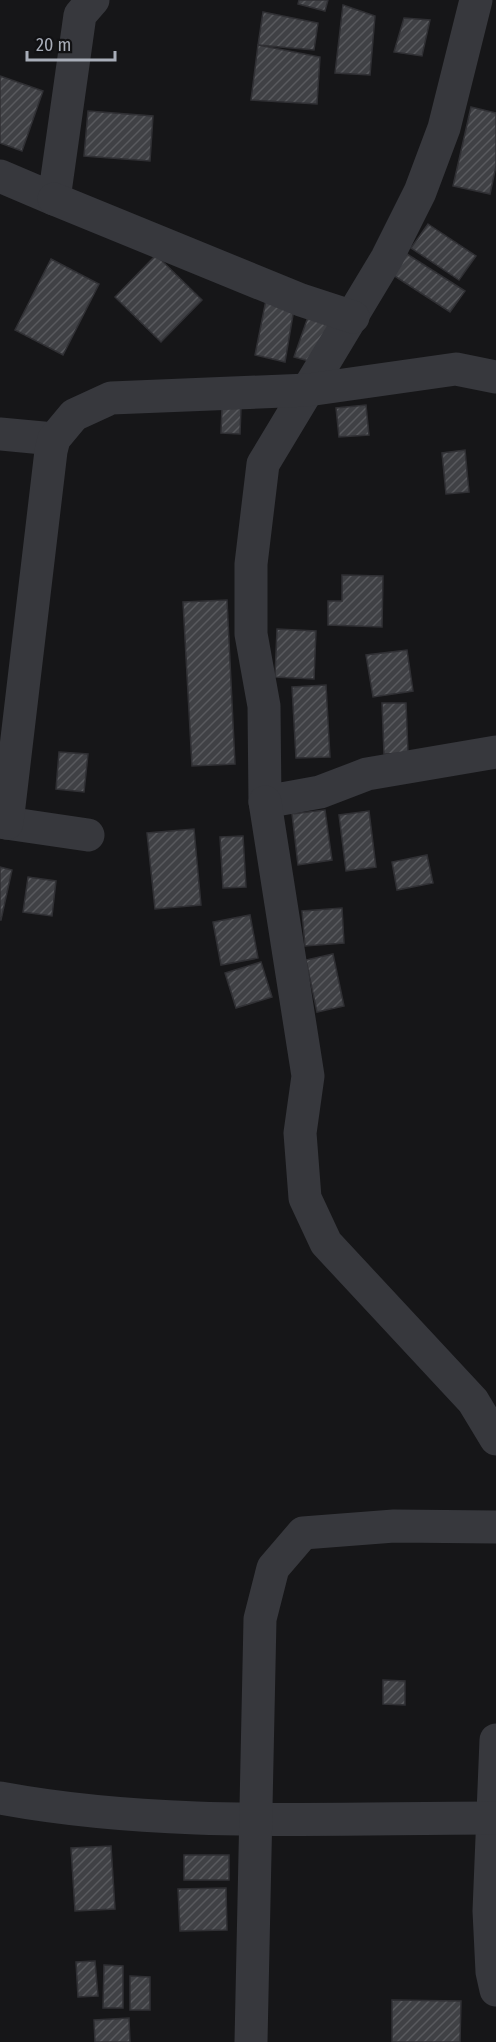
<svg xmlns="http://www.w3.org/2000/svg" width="496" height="2042" viewBox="0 0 496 2042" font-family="'Fira Sans Condensed',sans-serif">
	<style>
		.building { fill: url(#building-hatch); stroke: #303034; stroke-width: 1.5 }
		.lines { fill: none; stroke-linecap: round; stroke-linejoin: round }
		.minor { stroke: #37383d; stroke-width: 33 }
	</style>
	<defs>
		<pattern id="building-hatch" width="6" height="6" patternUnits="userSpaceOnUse" patternTransform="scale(1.5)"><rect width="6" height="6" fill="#404145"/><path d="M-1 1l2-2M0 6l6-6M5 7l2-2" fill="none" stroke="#595a5e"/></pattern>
	</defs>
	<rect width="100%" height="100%" fill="#161618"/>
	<g class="building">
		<polygon points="299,0 328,0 325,11 298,4"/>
		<polygon points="343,5 375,16 370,75 335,73"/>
		<polygon points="263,12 318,23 314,50 258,45"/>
		<polygon points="404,18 430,20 422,56 394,52"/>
		<polygon points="258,45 320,57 317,104 251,100"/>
		<polygon points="0,76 43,91 22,151 0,143"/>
		<polygon points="471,107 496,113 496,166 490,194 453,186"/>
		<polygon points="88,111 153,116 150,161 84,156"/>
		<polygon points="428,224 476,256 459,280 411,248"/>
		<polygon points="407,254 465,291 450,312 393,275"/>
		<polygon points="156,255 202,300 161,342 115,297"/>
		<polygon points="51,259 99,284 63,355 15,330"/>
		<polygon points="267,295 295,303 285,362 255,355"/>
		<polygon points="310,311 338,316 313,362 294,357"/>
		<polygon points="366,405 369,435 339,437 336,408"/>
		<polygon points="222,407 241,408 240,434 221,433"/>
		<polygon points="465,450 469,492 446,494 442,453"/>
		<polygon points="342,575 383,576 382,627 328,625 328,601 342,601"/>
		<polygon points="227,600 235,764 192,766 183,602"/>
		<polygon points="277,629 316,631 314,679 275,677"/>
		<polygon points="407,650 413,691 373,697 366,655"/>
		<polygon points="326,685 330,757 296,758 292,687"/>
		<polygon points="382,703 406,703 408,753 384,754"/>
		<polygon points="59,752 88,754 84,792 56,789"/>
		<polygon points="325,810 332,860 298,865 292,814"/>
		<polygon points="369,811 376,867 346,871 339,815"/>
		<polygon points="194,829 201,905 155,909 147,833"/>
		<polygon points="243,836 246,887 223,888 220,837"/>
		<polygon points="427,855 433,883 397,890 392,862"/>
		<polygon points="0,867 12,870 1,920 0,920"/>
		<polygon points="28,877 56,881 52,916 23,912"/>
		<polygon points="342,908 344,943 305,946 302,911"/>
		<polygon points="250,915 258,958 221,965 213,922"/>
		<polygon points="333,954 344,1006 317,1012 306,960"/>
		<polygon points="261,962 272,997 236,1008 225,973"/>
		<polygon points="383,1680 405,1681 405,1705 383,1704"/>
		<polygon points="111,1846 115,1909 75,1911 71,1848"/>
		<rect x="184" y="1855" width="45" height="25"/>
		<polygon points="226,1888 227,1930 180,1931 178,1889"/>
		<polygon points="95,1961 98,1996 78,1997 76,1962"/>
		<polygon points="104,1965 123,1966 123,2008 103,2008"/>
		<polygon points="130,1976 150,1977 150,2010 130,2010"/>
		<polygon points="392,2000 461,2001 460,2042 392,2042"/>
		<polygon points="129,2018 130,2042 95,2042 94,2020"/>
	</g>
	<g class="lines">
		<g class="minor">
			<polyline points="476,0 444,128 420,192 387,258 263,464 251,564 251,634 264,706 265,802 320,792 367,774 496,752"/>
			<polyline points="0,176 54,199 80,15 93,0"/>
			<polyline points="54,199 301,300 353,317"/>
			<polyline points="0,434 54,439"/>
			<polyline points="265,802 308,1076 300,1133 305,1198 326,1243 473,1401 496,1439"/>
			<polyline points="0,822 88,835"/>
			<polyline points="7,823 51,451 54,439 74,415 111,398 308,390 456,369 496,377"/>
			<polyline points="496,1740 489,1911 492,1972 496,1990"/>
			<path d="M0,1798C162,1828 329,1818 493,1818"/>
			<polyline points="251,2042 260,1619 273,1568 303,1533 394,1526 496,1527"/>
		</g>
	</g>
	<path d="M27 51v9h88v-9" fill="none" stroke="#a8adb8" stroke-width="3"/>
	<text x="36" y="51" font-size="18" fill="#a8adb8" stroke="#111113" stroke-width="4.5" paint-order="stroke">20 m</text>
</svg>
